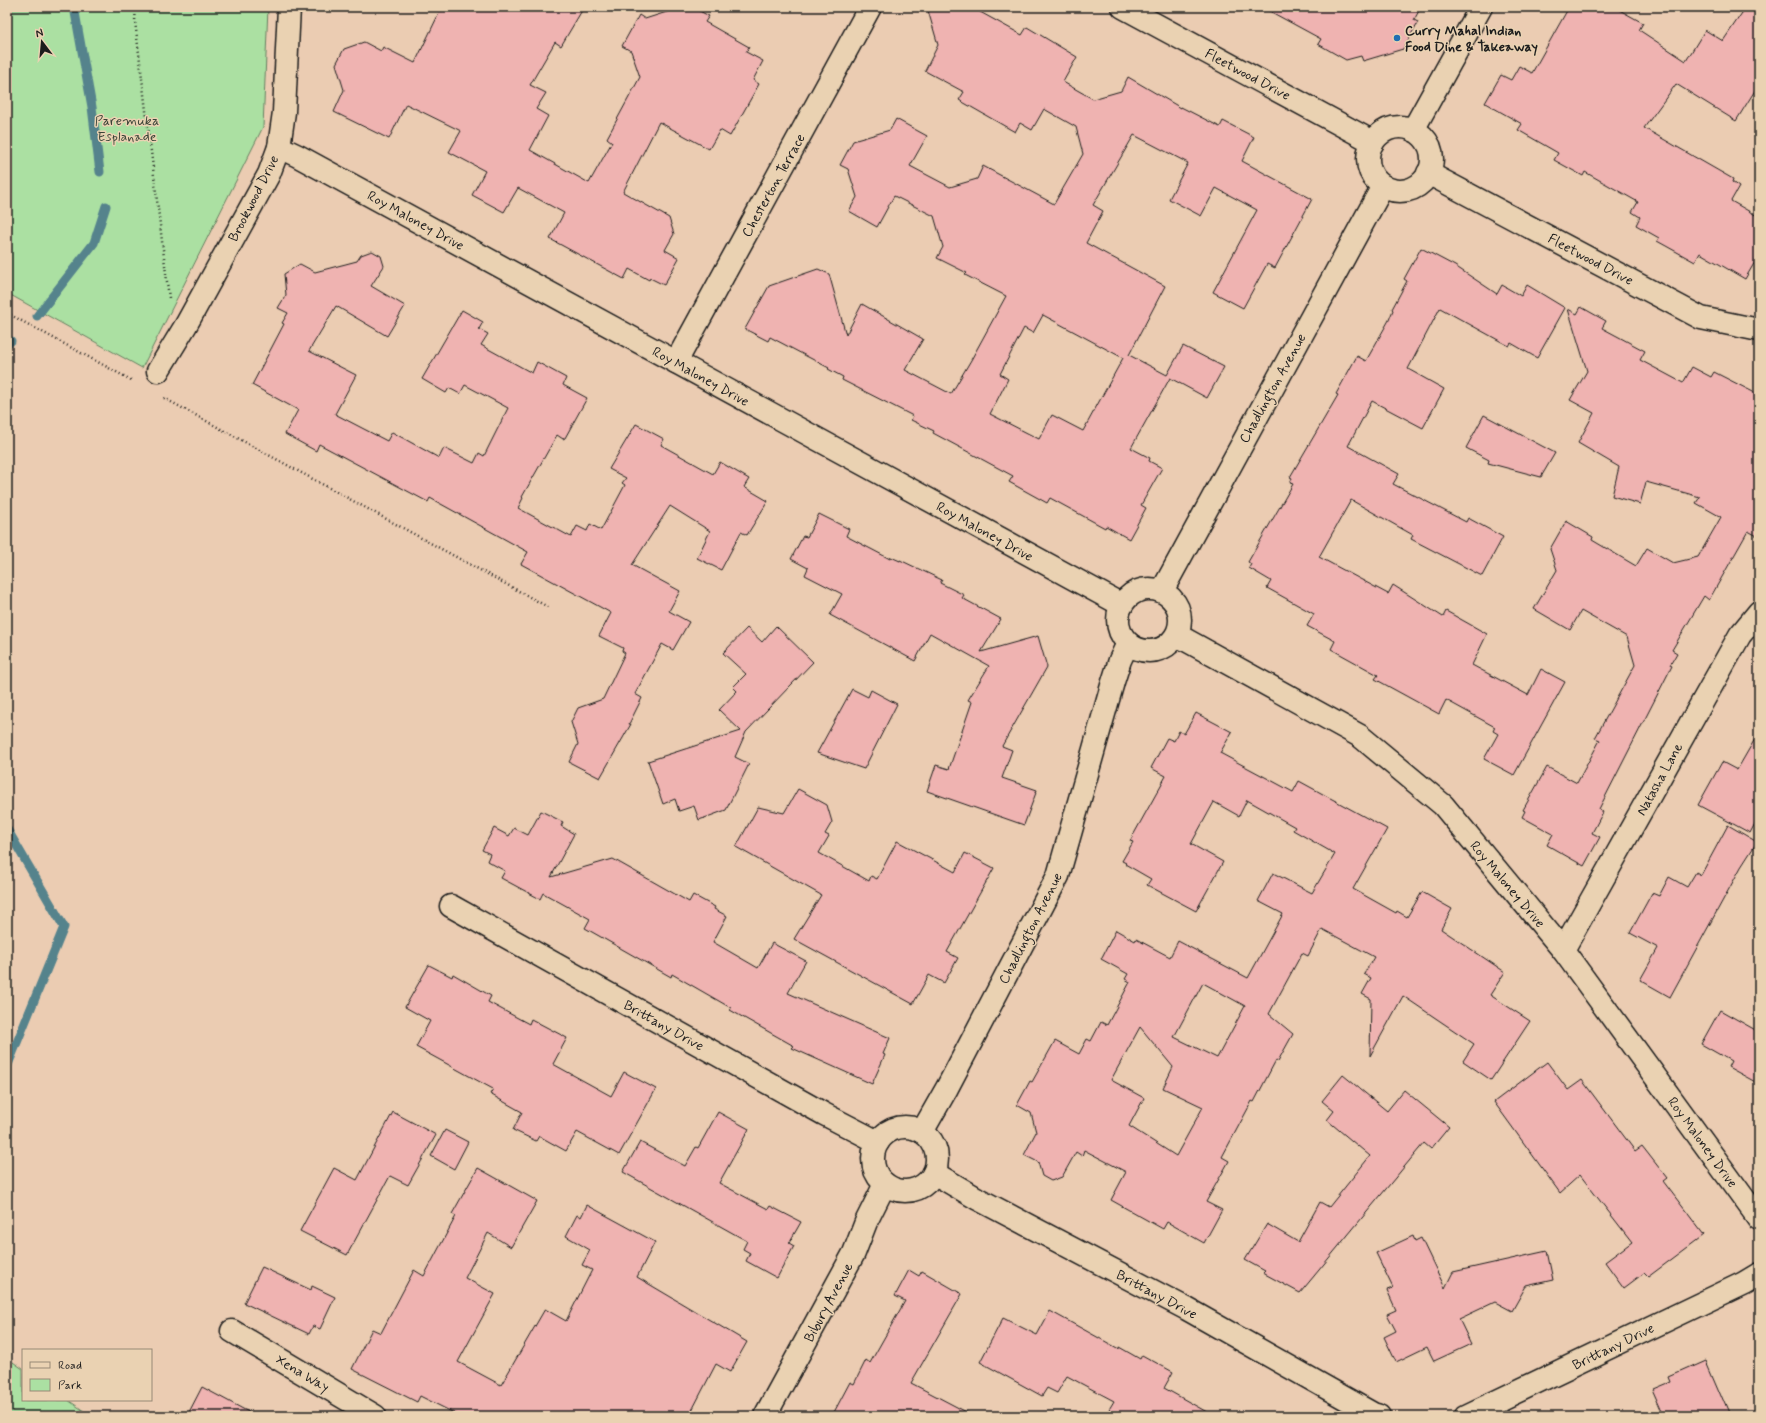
<svg xmlns="http://www.w3.org/2000/svg" width="1766" height="1423" viewBox="0 0 1766 1423" font-family="Mynerve,sans-serif">
	<style>
		.green { fill: #abe0a2; stroke: #647e5f }
		.lines { fill: none; stroke-linecap: round; stroke-linejoin: round }
		.stream { stroke: #54838c; stroke-width: 9 }
		.building { fill: #efb3b1; stroke: #1c1c1c; fill-rule: evenodd }
		.minor-casing { stroke: #1c1c1c; stroke-width: 25 }
		.path { stroke: #1c1c1c; stroke-width: 2.5; stroke-dasharray: 1 3; stroke-linecap: butt }
		.minor { stroke: #ead2b2; stroke-width: 22 }
		.poi-dot { fill: #1f6fb2; stroke: #ead2b2; stroke-width: 1.5 }
		.labels { text-anchor: middle; stroke-width: 3; stroke-linejoin: round; paint-order: stroke }
		.poi-label { font-size: 14px; font-weight: bold; fill: #1c1c1c; stroke: #ead2b2; text-anchor: start }
		.street-label { font-size: 14px; fill: #1c1c1c; stroke: #ead2b2 }
		.park-label { font-size: 14px; fill: #394337; stroke: #ead2b2 }
	</style>
	<rect width="100%" height="100%" fill="#ebccb2"/>
	<filter id="ink" filterUnits="userSpaceOnUse"><feTurbulence type="fractalNoise" baseFrequency=".025" numOctaves="2"/><feDisplacementMap in="SourceGraphic" scale="8" xChannelSelector="R" yChannelSelector="G"/><feConvolveMatrix kernelMatrix="1 2 1 2 8 2 1 2 1" color-interpolation-filters="sRGB"/></filter>
	<g filter="url(#ink)">
		<g class="green">
			<polygon points="7,7 268,7 263,127 142,368 7,293"/>
			<polygon points="7,1358 23,1369 23,1400 68,1400 91,1416 7,1416"/>
		</g>
		<g class="lines">
			<g class="stream">
				<polyline points="74,7 92,107 100,172"/>
				<polyline points="37,316 94,243 106,206"/>
				<polyline points="7,344 11,341"/>
				<polyline points="7,829 64,927 7,1067"/>
			</g>
		</g>
		<g class="building">
			<polygon points="442,7 584,7 561,46 555,42 530,85 546,93 536,109 548,116 530,150 589,183 612,142 607,138 640,77 631,51 622,46 639,15 645,19 673,10 675,7 692,7 709,16 705,22 749,47 746,52 763,61 753,80 759,84 730,136 720,130 709,149 659,122 623,192 669,218 674,234 665,250 679,258 664,285 650,278 649,280 629,269 624,279 550,239 564,213 518,188 504,212 472,195 485,171 449,152 461,131 406,104 389,139 334,112 344,90 336,64 344,49 364,42 381,51 383,47 415,63"/>
			<path d="M927,7H971L1022,35L1027,27L1077,57L1063,82L1093,99L1121,91L1128,77L1181,108V107L1220,127L1223,121L1254,137L1242,161L1312,199L1275,268L1267,264L1243,308L1213,292L1257,210L1216,188L1201,216L1169,199L1188,163L1134,135L1093,205L1103,211L1086,243L1165,286L1129,355L1167,375L1183,346L1224,367L1207,398L1170,378L1131,448L1150,458L1149,461L1162,468L1141,505L1146,508L1129,539L1106,526L1105,528L1050,498L1047,503L1009,482L1013,476L933,433L934,431L911,420L913,416L842,380L843,377L828,369L829,368L770,337L768,341L745,329L769,286L818,269L829,274L846,335L862,304L923,339L905,370L951,394L971,360L1006,296L965,275L967,273L937,258L943,247L934,216L894,196L877,227L849,211L857,197L848,169L840,165L853,141L890,130L896,119L927,136L910,166L950,187L977,179L983,166L1054,204L1083,154L1076,127L1044,109L1032,130L1020,123L1015,132L959,100L964,92L925,71L938,45ZM1043,315L1123,358L1083,431L1052,415L1039,439L990,414L1008,379L1000,374L1024,328L1033,333Z"/>
			<polygon points="1262,7 1421,7 1414,20 1418,22 1403,49 1363,61 1361,56 1346,60 1318,44 1321,39"/>
			<polygon points="1569,7 1614,7 1643,23 1639,30 1686,61 1705,30 1723,41 1746,7 1759,7 1759,84 1736,121 1676,84 1644,128 1733,179 1732,182 1739,187 1731,201 1759,217 1759,255 1745,279 1700,253 1695,262 1657,241 1659,238 1636,225 1640,217 1632,212 1638,202 1585,172 1583,176 1554,160 1558,153 1518,130 1522,124 1485,103 1501,75 1511,80 1519,66 1532,73"/>
			<polygon points="1421,248 1455,266 1497,294 1502,285 1521,296 1527,285 1565,308 1537,358 1511,343 1509,346 1440,308 1408,369 1444,389 1423,428 1372,401 1348,446 1399,474 1393,484 1466,522 1468,518 1503,537 1482,576 1411,539 1413,535 1351,500 1319,557 1388,594 1393,585 1443,617 1446,611 1487,634 1472,665 1528,695 1541,669 1565,682 1514,775 1484,759 1498,734 1493,731 1495,727 1446,700 1439,714 1375,679 1378,675 1331,649 1335,641 1307,626 1314,614 1267,588 1271,581 1249,568 1251,564 1248,562 1293,484 1290,483 1292,478 1290,477 1338,395 1336,394 1357,356 1366,361 1389,320 1393,310 1392,309 1407,281 1404,279"/>
			<polygon points="372,251 381,256 384,266 371,286 405,306 387,336 336,306 309,351 356,375 335,414 387,441 392,432 439,458 444,448 474,463 479,453 484,456 508,408 465,385 460,394 449,388 446,393 422,379 462,310 483,322 479,329 488,334 481,345 532,373 537,362 566,378 563,385 587,398 565,438 563,439 557,435 522,497 523,498 518,508 571,537 577,526 587,531 590,524 601,530 625,485 622,483 626,478 609,469 636,424 664,439 661,445 713,474 720,462 749,479 744,487 768,501 747,535 741,532 721,570 697,558 710,531 670,506 632,565 680,591 669,611 689,622 673,650 662,644 635,694 642,698 629,724 631,724 600,778 569,762 578,744 571,722 578,708 603,699 625,653 622,651 623,648 599,636 611,613 521,564 528,552 430,498 428,502 319,444 316,451 285,434 298,410 252,385 284,324 282,323 288,313 278,308 286,295 284,274 300,264 315,272 357,261 361,255"/>
			<polygon points="1581,307 1606,321 1602,328 1645,351 1640,360 1683,383 1692,367 1711,377 1714,372 1759,395 1759,537 1748,531 1709,600 1704,596 1672,650 1677,653 1670,665 1672,666 1599,809 1603,812 1592,833 1600,837 1584,866 1547,845 1553,834 1522,817 1525,811 1523,810 1547,767 1577,783 1600,740 1595,738 1635,665 1627,637 1581,611 1570,630 1534,609 1557,570 1550,549 1566,521 1593,537 1592,540 1636,566 1647,548 1673,563 1698,557 1721,517 1696,503 1700,497 1646,482 1640,504 1612,496 1619,467 1578,443 1594,413 1570,400 1587,371 1568,309 1577,314"/>
			<polygon points="1484,415 1555,453 1541,477 1488,463 1489,460 1466,448"/>
			<polygon points="819,514 849,529 846,536 890,559 891,557 900,561 900,560 942,580 940,583 964,595 962,598 1001,619 981,652 1038,636 1047,667 1002,746 1012,750 1002,778 1037,790 1024,825 927,791 936,765 949,769 972,702 968,700 989,666 930,633 915,661 830,615 842,594 805,575 808,568 791,559 803,536 807,537"/>
			<polygon points="776,626 813,662 746,732 735,757 749,764 726,810 699,820 694,806 679,811 675,799 663,804 648,761 741,731 719,710 737,691 733,687 746,674 723,653 747,628 762,642"/>
			<polygon points="852,689 868,697 871,690 897,704 864,769 817,753"/>
			<path d="M1196,713L1232,732L1220,753L1293,792L1299,781L1387,829L1353,889L1396,913L1397,911L1407,917L1422,892L1452,909L1441,929L1505,972L1490,995L1530,1021L1491,1080L1463,1061L1474,1044L1403,996L1370,1056L1371,999L1362,994L1371,978L1364,974L1374,957L1322,929L1308,956L1302,953L1269,1014L1293,1034L1278,1061L1276,1060L1254,1102L1252,1101L1222,1157L1229,1161L1206,1202L1222,1210L1204,1243L1167,1222L1163,1229L1111,1200L1126,1172L1084,1150L1082,1156L1076,1152L1062,1177L1051,1181L1042,1176L1038,1162L1024,1155L1036,1132L1031,1113L1017,1105L1030,1081L1032,1082L1055,1041L1079,1054L1087,1039L1091,1041L1101,1022L1107,1025L1130,982L1125,979L1128,974L1101,959L1116,930L1135,941L1136,939L1170,957L1178,941L1248,978L1283,914L1258,901L1273,873L1312,893L1335,854L1293,830L1295,827L1247,800L1239,816L1214,802L1191,844L1223,862L1196,911L1147,885L1151,879L1125,864L1126,863L1122,861L1133,842L1130,841L1166,776L1151,768L1167,738L1174,741L1179,731L1184,734ZM1203,983L1245,1006L1217,1058L1174,1037ZM1140,1027L1173,1067L1163,1088L1203,1107L1176,1156L1129,1126L1144,1098L1111,1080Z"/>
			<polygon points="1759,732 1759,816 1750,833 1698,805 1722,762 1737,770"/>
			<polygon points="798,789 827,805 832,822 825,834 829,836 819,853 869,881 871,876 877,879 897,841 955,872 965,853 994,868 947,952 958,958 944,983 929,975 913,1004 794,939 821,895 736,847 758,807 784,813"/>
			<polygon points="541,811 563,822 561,826 574,834 551,877 613,859 689,902 693,895 715,907 714,909 727,916 713,942 758,968 772,943 806,961 788,993 890,1038 883,1054 885,1055 872,1084 792,1048 794,1046 730,1010 731,1008 672,974 671,977 585,928 590,919 543,893 540,899 501,878 505,871 487,861 490,854 482,850 494,828 509,836 514,828 528,835"/>
			<polygon points="1728,825 1757,842 1741,867 1670,997 1640,980 1658,948 1630,933 1652,893 1659,896 1669,877 1687,887 1696,872 1701,875"/>
			<polygon points="429,965 452,977 453,974 491,996 488,1002 529,1024 531,1019 567,1038 553,1064 611,1096 624,1072 656,1089 619,1155 577,1132 566,1151 539,1136 536,1141 513,1130 522,1112 490,1094 493,1089 416,1047 430,1021 405,1007"/>
			<polygon points="1720,1010 1759,1032 1759,1084 1728,1067 1731,1061 1701,1044"/>
			<polygon points="1547,1062 1568,1090 1582,1080 1635,1151 1642,1146 1667,1178 1663,1181 1704,1235 1648,1277 1644,1273 1624,1288 1605,1262 1632,1242 1580,1175 1560,1193 1494,1102"/>
			<polygon points="1343,1075 1387,1111 1404,1090 1449,1127 1431,1149 1424,1143 1300,1293 1263,1273 1265,1271 1245,1260 1267,1224 1298,1242 1320,1202 1329,1207 1370,1156 1327,1120 1334,1111 1322,1101"/>
			<polygon points="393,1112 436,1135 408,1185 390,1176 347,1255 300,1231 334,1168 357,1180"/>
			<polygon points="718,1112 749,1129 719,1183 768,1209 770,1206 801,1222 789,1243 794,1246 777,1278 746,1261 750,1253 743,1249 747,1241 623,1172 640,1142 685,1166 696,1147 698,1148"/>
			<polygon points="445,1130 468,1142 454,1169 431,1156"/>
			<polygon points="478,1168 537,1201 511,1247 488,1233 465,1278 495,1294 458,1362 501,1385 545,1309 566,1321 592,1270 582,1265 590,1250 566,1236 577,1215 581,1217 587,1205 655,1242 637,1277 747,1342 730,1372 716,1364 689,1416 460,1416 420,1396 417,1402 352,1369 372,1329 381,1333 414,1270 424,1276 456,1216 452,1214"/>
			<polygon points="1413,1236 1415,1241 1421,1238 1445,1288 1453,1272 1547,1251 1553,1280 1526,1286 1512,1311 1495,1302 1459,1319 1471,1344 1434,1361 1427,1347 1396,1362 1384,1337 1396,1331 1387,1314 1396,1310 1387,1290 1393,1288 1376,1253"/>
			<polygon points="262,1267 311,1290 312,1286 335,1297 320,1329 313,1326 309,1334 244,1303"/>
			<polygon points="909,1270 919,1276 922,1271 962,1294 911,1383 974,1416 832,1416 850,1382 854,1384 866,1360 870,1363 905,1301 895,1296"/>
			<polygon points="1050,1311 1119,1349 1119,1347 1140,1359 1142,1355 1173,1372 1164,1388 1214,1416 1105,1416 1114,1401 1067,1376 1057,1393 1047,1388 1042,1396 980,1362 1003,1318 1037,1335"/>
			<polygon points="1706,1360 1730,1416 1665,1416 1653,1389 1672,1381 1670,1376"/>
			<polygon points="202,1387 256,1416 187,1416"/>
		</g>
		<g class="lines">
			<g class="minor-casing">
				<g id="minor">
					<polyline points="1123,7 1373,142"/>
					<circle cx="1400" cy="159" r="32"/>
					<polyline points="1413,130 1481,7"/>
					<polyline points="279,147 298,156 1122,605"/>
					<polyline points="1428,173 1701,318 1759,330"/>
					<polyline points="676,362 870,7"/>
					<polyline points="158,371 186,325 269,174 279,147 284,112 289,7"/>
					<circle cx="1149" cy="620" r="31"/>
					<polyline points="1162,591 1383,186"/>
					<polyline points="1177,635 1360,736 1443,805 1563,950 1759,1219"/>
					<polyline points="451,906 824,1114 878,1142"/>
					<polyline points="1563,950 1740,635 1759,612"/>
					<circle cx="905" cy="1159" r="32"/>
					<polyline points="922,1132 947,1088 1058,876 1113,682 1120,660 1128,643"/>
					<polyline points="934,1173 978,1199 1187,1309 1373,1414 1380,1416"/>
					<polyline points="232,1331 375,1416"/>
					<polyline points="765,1416 854,1253 866,1222 885,1184"/>
					<polyline points="1466,1416 1744,1283 1759,1274"/>
				</g>
			</g>
			<g class="path">
				<polyline points="136,7 135,21 169,298"/>
				<polyline points="7,313 133,381"/>
				<polyline points="164,398 548,607"/>
			</g>
			<use href="#minor" class="minor"/>
		</g>
	</g>
	<circle class="poi-dot" cx="1397" cy="38" r="4"/>
	<g class="labels">
		<g class="poi-label">
			<text x="1405" y="35">Curry Mahal Indian<tspan x="1405" dy="16">Food Dine &amp; Takeaway</tspan></text>
		</g>
		<g class="street-label">
			<text transform="translate(1248 74) rotate(28)" y="5">Fleetwood Drive</text>
			<text transform="translate(773 185) rotate(-61)" y="5">Chesterton Terrace</text>
			<text transform="translate(253 198) rotate(-63)" y="5">Brookwood Drive</text>
			<text transform="translate(416 220) rotate(29)" y="5">Roy Maloney Drive</text>
			<text transform="translate(1591 259) rotate(28)" y="5">Fleetwood Drive</text>
			<text transform="translate(701 376) rotate(29)" y="5">Roy Maloney Drive</text>
			<text transform="translate(1272 388) rotate(-61)" y="5">Chadlington Avenue</text>
			<text transform="translate(985 531) rotate(29)" y="5">Roy Maloney Drive</text>
			<text transform="translate(1659 779) rotate(-61)" y="5">Natasha Lane</text>
			<text transform="translate(1508 884) rotate(50)" y="5">Roy Maloney Drive</text>
			<text transform="translate(1030 928) rotate(-63)" y="5">Chadlington Avenue</text>
			<text transform="translate(664 1025) rotate(29)" y="5">Brittany Drive</text>
			<text transform="translate(1703 1142) rotate(54)" y="5">Roy Maloney Drive</text>
			<text transform="translate(1157 1294) rotate(28)" y="5">Brittany Drive</text>
			<text transform="translate(828 1302) rotate(-62)" y="5">Bibury Avenue</text>
			<text transform="translate(1613 1346) rotate(-26)" y="5">Brittany Drive</text>
			<text transform="translate(303 1373) rotate(31)" y="5">Xena Way</text>
		</g>
		<g class="park-label">
			<text x="127" y="125">Paremuka<tspan x="127" dy="16">Esplanade</tspan></text>
		</g>
	</g>
	<rect width="1766" height="1423" fill="none" stroke="#ead2b2" stroke-width="24"/>
	<rect x="12" y="12" width="1742" height="1399" fill="none" stroke="#1c1c1c" stroke-width="1.5" filter="url(#ink)"/>
	<rect x="22" y="1349" width="130" height="52" fill="#ead2b2" stroke="#988976"/>
	<rect x="30" y="1362" width="20" height="6" fill="#ead2b2" stroke="#988976"/>
	<text x="58" y="1369" font-size="12" fill="#1c1c1c">Road</text>
	<rect x="30" y="1379" width="20" height="12" fill="#abe0a2" stroke="#988976"/>
	<text x="58" y="1389" font-size="12" fill="#1c1c1c">Park</text>
	<g transform="translate(42 42) rotate(344)" stroke="#ead2b2" stroke-width="3" paint-order="stroke">
	<path d="M0-3L7 15L0 10L-7 15Z" fill="#1c1c1c"/>
	<text y="-6" font-size="11" font-weight="bold" text-anchor="middle" fill="#1c1c1c">N</text>
	</g>
</svg>
